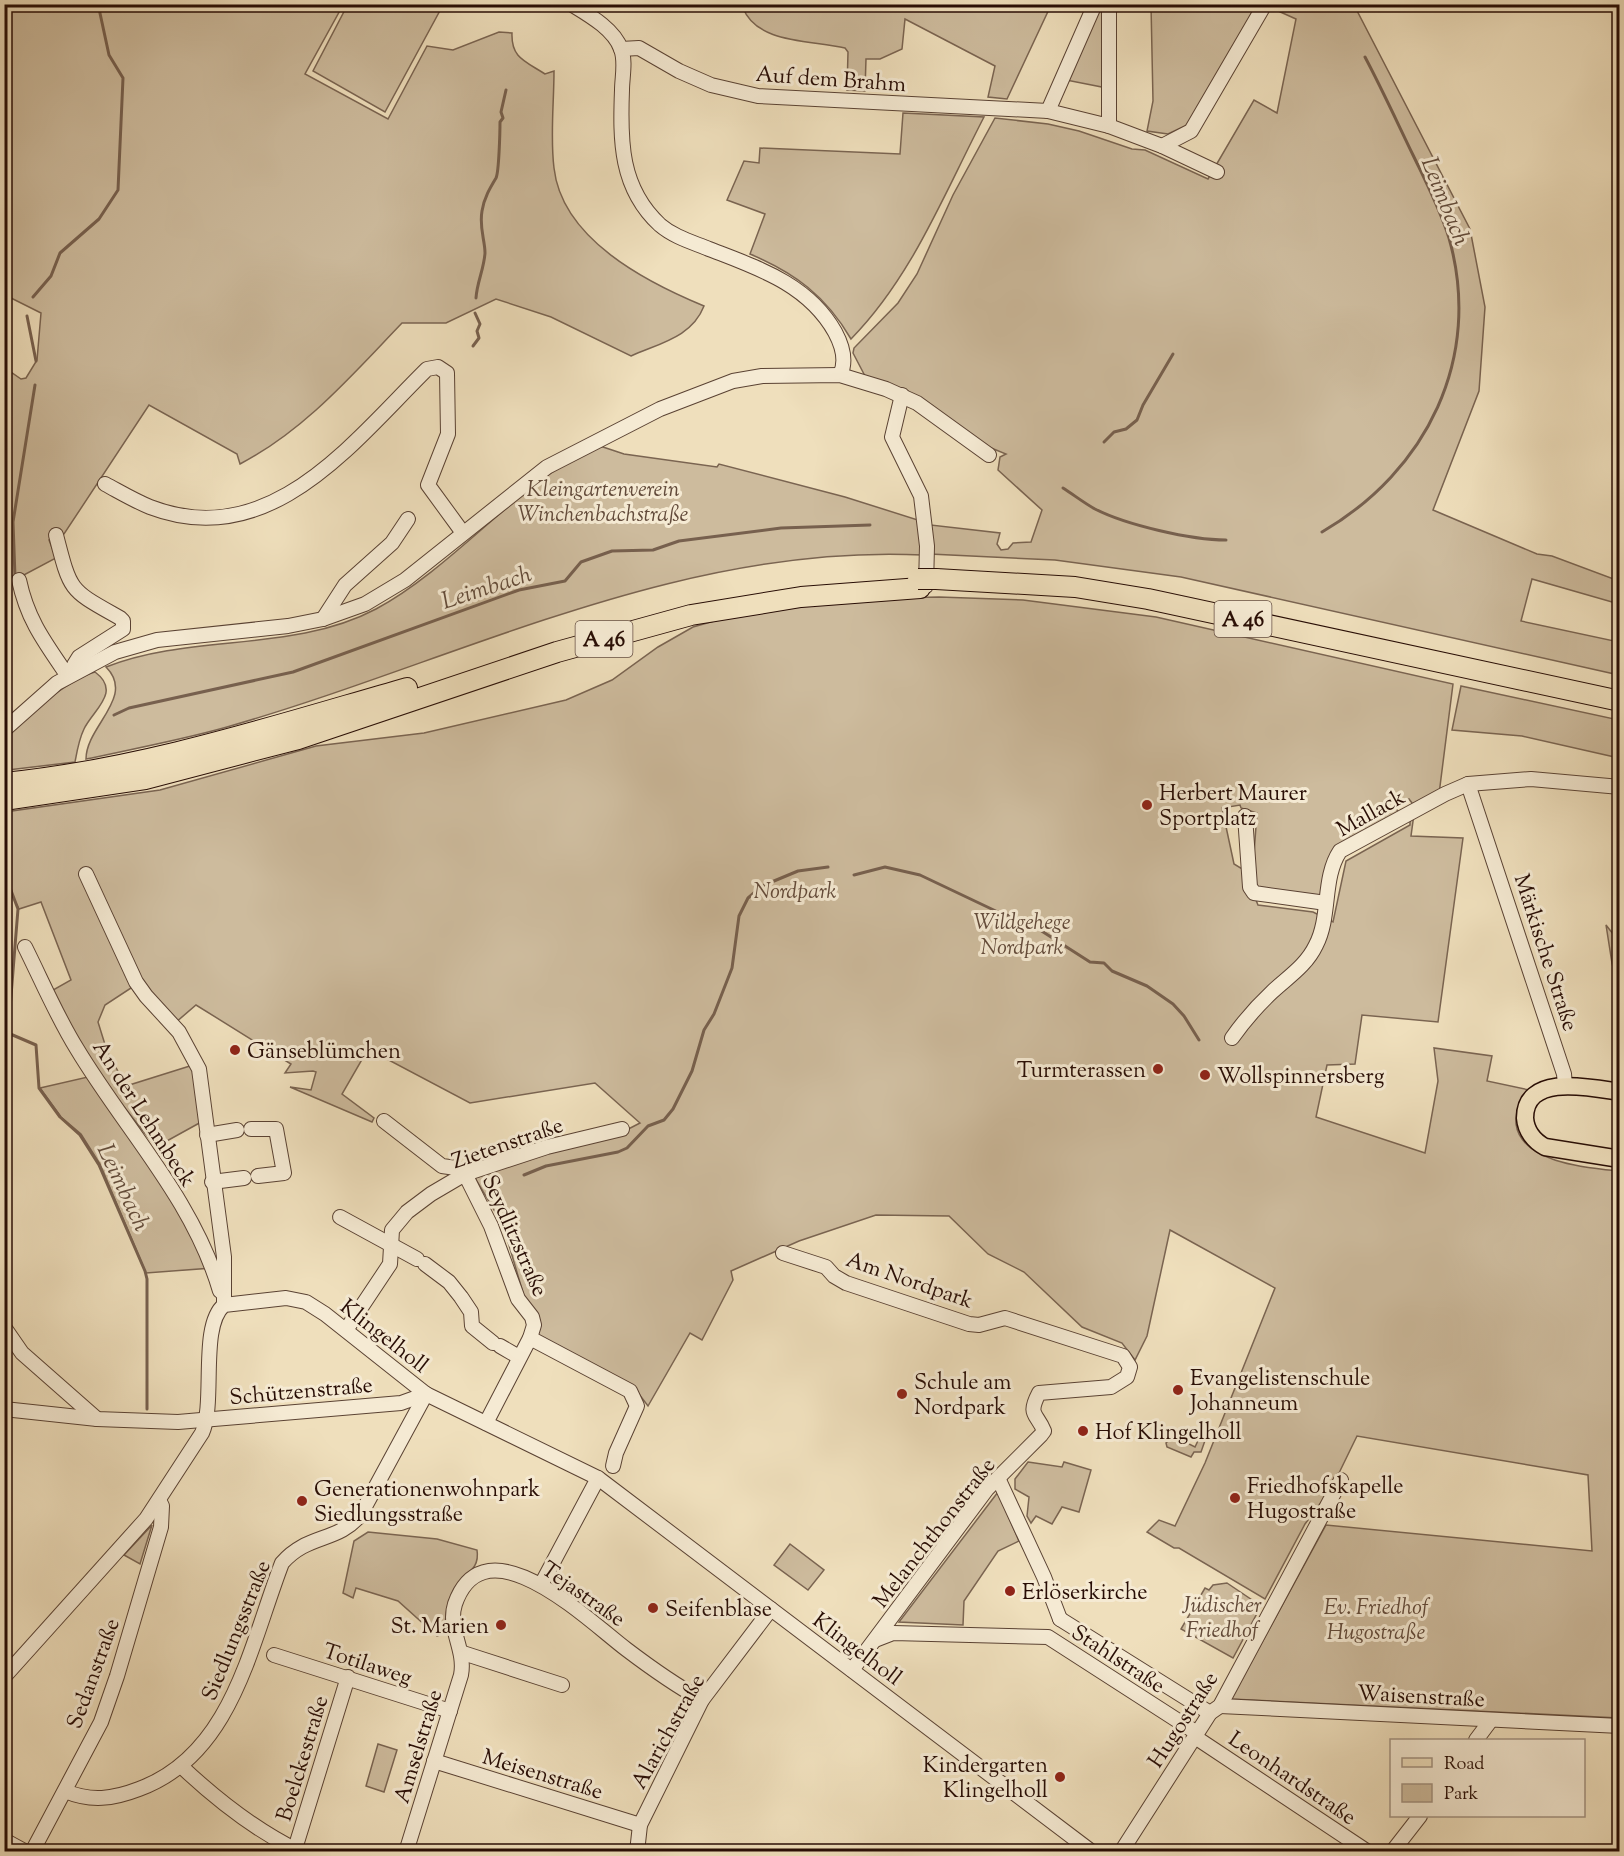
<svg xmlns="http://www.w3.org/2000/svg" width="1624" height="1856" viewBox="0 0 1624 1856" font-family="'Sorts Mill Goudy',serif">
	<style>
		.green { fill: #cdbb9d; stroke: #7a6451; stroke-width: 1.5 }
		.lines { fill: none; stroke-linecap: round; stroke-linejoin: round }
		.stream { stroke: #77604e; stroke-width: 3 }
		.minor-casing { stroke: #5a4233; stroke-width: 16 }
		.major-casing { stroke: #280d05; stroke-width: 19 }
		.highway-casing { stroke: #280d05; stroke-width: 22 }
		.minor { stroke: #f5ead3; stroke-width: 14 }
		.major { stroke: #efdfbc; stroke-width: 16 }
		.highway { stroke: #efdfbc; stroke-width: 20 }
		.highway-bridge-casing { stroke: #280d05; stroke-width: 22; stroke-linecap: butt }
		.highway-bridge { stroke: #efdfbc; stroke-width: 20 }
		.poi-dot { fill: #8f2418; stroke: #f5ead3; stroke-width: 2 }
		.labels { text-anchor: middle; stroke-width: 6; stroke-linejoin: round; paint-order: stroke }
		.shield { fill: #f5ead3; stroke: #664f43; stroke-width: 1.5 }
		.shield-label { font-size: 21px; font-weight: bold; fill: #280d05 }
		.street-label { font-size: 22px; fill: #280d05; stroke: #f5ead3 }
		.park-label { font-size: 22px; font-style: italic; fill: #624a3a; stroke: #f5ead3 }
		.poi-label { font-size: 22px; fill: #280d05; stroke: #f5ead3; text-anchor: start }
		.water-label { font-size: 24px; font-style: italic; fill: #634c3b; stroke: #f5ead3 }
	</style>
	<rect width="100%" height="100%" fill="#efdfbc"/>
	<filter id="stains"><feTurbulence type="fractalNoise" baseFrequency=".00333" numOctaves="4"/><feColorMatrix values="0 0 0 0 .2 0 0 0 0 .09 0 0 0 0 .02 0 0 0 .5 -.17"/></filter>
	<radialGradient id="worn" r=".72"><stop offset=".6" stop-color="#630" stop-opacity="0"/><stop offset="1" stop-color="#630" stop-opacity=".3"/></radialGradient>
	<g class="green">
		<polygon points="348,4 443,5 385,112 313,71"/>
		<path d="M4,5H343L305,74L388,119L427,46L453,50L499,32L512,33C511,58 525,61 545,74L554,71C554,103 550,137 554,168C562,239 646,282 704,306C692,337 660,343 631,356L551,317L496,299L446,323H402C352,375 305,430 240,464L237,454L149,405L64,534L49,540L56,558L22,576H5V368L21,379L26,378L37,360L41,313L5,295Z"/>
		<path d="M682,5V4L1051,5L1007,99L988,97L995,66L905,19L902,49L880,59H866L865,91L847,90L848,52L845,48C812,40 757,44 743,8L682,11Z"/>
		<polygon points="1151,5 1260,5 1187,125 1168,134 1147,131 1153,101"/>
		<polygon points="1270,5 1354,5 1470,229 1485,307 1479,391 1433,510 1537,554 1552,556 1619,581 1619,604 1532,579 1521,621 1619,642 1619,675 1181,577 1055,560 930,554 931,525 1000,533 997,544 1001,550 1008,549 1013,543 1031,542 1042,510 998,470 1000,457 1006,454 984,445 865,376 853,353 854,348 898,303 917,274 953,195 995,118 1048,124 1079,131 1132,149 1145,150 1208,179 1254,100 1277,113 1296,19 1269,7"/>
		<polygon points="1100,6 1107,7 1107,88 1066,80"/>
		<path d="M903,113L984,117C944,194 912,277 851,339C826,296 795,273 750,254L765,214L727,200L744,161L759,163L760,148L900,154Z"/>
		<path d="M600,446L624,454L717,467L719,464L845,497L921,521L923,555C678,543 457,661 227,727C181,740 133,749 86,759C86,726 136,697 106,667C192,633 293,653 376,609C434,578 489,519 541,480C559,466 581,456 600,446Z"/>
		<path d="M939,597L1023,600L1156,617L1453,684L1439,794L1415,807L1409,799L1395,806L1400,815L1335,851L1322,898L1258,891L1252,880L1257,813L1241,808L1240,805L1222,808L1234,864L1244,870L1258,905L1313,912L1333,922L1346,861L1410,825V816L1414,814L1411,836L1463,838L1438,1022L1362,1015L1355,1064L1327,1065L1316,1117L1425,1153L1438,1081L1434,1048L1492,1056L1487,1081L1529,1090C1520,1100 1515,1110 1516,1124C1521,1163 1589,1168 1619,1171V1718L1231,1699L1326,1525L1592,1551L1588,1475L1357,1436L1339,1473L1323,1500L1305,1524L1265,1599L1179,1548H1174L1147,1532L1159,1520L1175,1526L1205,1463L1275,1288L1170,1230L1147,1336L1135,1360L1122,1343L1082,1327L1024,1272L988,1254L949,1216L876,1215L799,1241L731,1271L733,1280L702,1340L690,1333L648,1406L636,1390L537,1340L503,1225L475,1178L556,1150L611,1138L640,1123L595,1083L470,1103L368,1049L342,1094L374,1118L372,1122L290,1087L311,1090L316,1072L313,1071L285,1073L291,1064L196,1005L175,1023L134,986L105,1005L98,1022L107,1051L126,1086L193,1065L203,1121L156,1147C116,1098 77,1049 53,990L71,980L41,902L19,909L5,881V812L160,790L316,746L424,733L566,700L612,680L658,647L693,627L753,610L851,599Z"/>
		<path d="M95,672C122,692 93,710 84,729C79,739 77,751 75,762L8,770C4,764 2,750 5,743C11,723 75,676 95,672Z"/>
		<polygon points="1461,686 1619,720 1619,758 1522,736 1452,730"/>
		<polygon points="1606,925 1613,934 1619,937 1619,991 1612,963"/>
		<path d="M92,1076L182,1217C190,1236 202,1249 212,1268L146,1273L100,1164L81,1134L61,1117L40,1088Z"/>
		<polygon points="1203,1430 1208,1432 1201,1452 1194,1452 1191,1457 1167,1447 1166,1443 1173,1436 1195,1447"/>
		<polygon points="1028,1462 1062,1467 1064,1462 1091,1470 1079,1512 1062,1507 1052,1524 1036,1516 1031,1523 1027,1516 1029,1497 1015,1489 1015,1479"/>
		<polygon points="998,1492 1019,1541 998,1551 964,1601 963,1625 899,1622"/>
		<polygon points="152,1525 140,1564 124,1555"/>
		<path d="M368,1532L437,1539L477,1550C480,1569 466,1573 456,1586C447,1601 444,1616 446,1633L437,1636L398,1601L356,1588L353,1598L343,1593L354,1541Z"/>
		<polygon points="790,1544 824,1570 808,1590 774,1565"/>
		<polygon points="1227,1583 1261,1606 1233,1658 1181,1629 1205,1588 1209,1590 1213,1585"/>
		<polygon points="378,1744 397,1750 384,1792 366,1786"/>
	</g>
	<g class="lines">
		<g class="stream">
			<polyline points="33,297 51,276 60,253 99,219 118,190 123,78 109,55 98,4"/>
			<path d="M476,298C477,282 484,269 485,253C485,240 479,228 482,211C484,198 490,188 496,178C499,172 500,131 500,122L503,118L501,112L506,90"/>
			<polyline points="27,316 36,361"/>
			<polyline points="473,346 479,338 477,331 480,324 475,313"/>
			<polyline points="1104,442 1114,432 1126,429 1137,420 1143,405 1173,354"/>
			<path d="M1063,488C1074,495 1084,503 1095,509C1126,525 1191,540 1226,540"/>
			<path d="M1322,532C1427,471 1483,358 1449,238C1440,209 1426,182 1413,155C1397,122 1382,89 1365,57"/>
			<polyline points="15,577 13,522 35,385"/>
			<polyline points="114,715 129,708 293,672 519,590 565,581 581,562 612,551 653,550 679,541 781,528 870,525"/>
			<polyline points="4,872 18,909 8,1033 36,1045 39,1088 60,1117 80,1135 99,1165 145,1271 147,1279 147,1409"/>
			<polyline points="854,875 885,867 920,875 1000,913 1026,921 1090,962 1104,963 1112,971 1147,986 1173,1004 1184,1016 1199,1040"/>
			<polyline points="524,1175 546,1166 618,1152 627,1148 648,1126 664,1120 673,1109 692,1071 704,1030 714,1014 732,968 739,916 748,898 762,886 798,871 828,867"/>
		</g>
		<g class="minor-casing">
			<g id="minor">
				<path d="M571,4C589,15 614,29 621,49C626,61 622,78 622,90C620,141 620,188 660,225C674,237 692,242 709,249C758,268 808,284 835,332C842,345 847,361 840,375"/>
				<polyline points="621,49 639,48 679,71 711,85 758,96 1048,111 1109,126 1162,146 1217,172"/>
				<polyline points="1048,111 1095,4"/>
				<polyline points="1109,126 1109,4"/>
				<polyline points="1162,146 1191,131 1265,4"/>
				<polyline points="902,395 892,437 921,496 927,546 926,586"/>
				<path d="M105,484C120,492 135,501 150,507C270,553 352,443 427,369L438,367L447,373L448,434L428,485L463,533"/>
				<path d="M19,580C27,618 43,640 65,672L76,670L74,665L79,657L123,629V621L120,618C69,589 71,593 56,535"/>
				<polyline points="323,619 345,585 392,543 408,519"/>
				<polyline points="4,730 57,683 115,652 157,640 288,626 323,619 365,604 405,580 547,467 660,409 733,381 762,376 840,375 886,389 917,403 989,455"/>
				<polyline points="1468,784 1564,1074 1565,1085"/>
				<polyline points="1245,816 1250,887 1254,893 1326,903"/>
				<polyline points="86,874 136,982 146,996 179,1032 199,1069 224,1257 224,1305"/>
				<path d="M25,947C42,981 57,1017 77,1049C125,1129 193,1199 220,1291"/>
				<path d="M1232,1038C1244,1021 1257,1006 1272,992C1288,977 1306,966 1316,945C1331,916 1322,878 1340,851L1445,794L1468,784L1531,779L1620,787"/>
				<polyline points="384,1121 442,1166 456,1168 465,1174 491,1226 518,1299 532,1317 534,1325 530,1338 486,1423"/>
				<polyline points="251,1129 276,1129 284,1173 258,1176"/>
				<polyline points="207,1135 237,1130"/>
				<polyline points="212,1182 244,1178"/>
				<polyline points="340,1217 417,1259"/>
				<path d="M783,1253L826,1267L834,1276L846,1283L969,1324L979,1325L1005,1318L1123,1356L1130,1367L1127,1377L1111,1387L1039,1393C1027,1416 1037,1413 1044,1431L1041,1435L987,1489L852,1670"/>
				<polyline points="425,1264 449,1282 461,1297 471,1312 472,1326 493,1343"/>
				<polyline points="4,1327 22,1353 97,1419"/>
				<polyline points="346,1330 390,1264 392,1230 407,1212 431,1194 465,1174 547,1147 622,1129"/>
				<polyline points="530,1338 630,1391 637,1406 616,1453 613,1466"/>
				<polyline points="500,1346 519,1357"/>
				<polyline points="4,1409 97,1419 178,1422 401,1403 426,1394"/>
				<polyline points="998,1478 1044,1577 1060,1619"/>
				<polyline points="542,1583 598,1478"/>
				<polyline points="1060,1619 1210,1713"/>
				<polyline points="875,1640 893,1633 1048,1637 1197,1733"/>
				<polyline points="463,1653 562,1685"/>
				<polyline points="274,1655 450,1711"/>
				<path d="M4,1677L146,1519L202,1433C216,1403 199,1326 224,1305L286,1298L306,1302L325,1314L426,1394L598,1478L1092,1852"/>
				<polyline points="1220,1706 1620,1726"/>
				<polyline points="1195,1737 1368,1852"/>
				<polyline points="1476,1740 1491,1720"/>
				<polyline points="434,1761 640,1825"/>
				<path d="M182,1767C217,1800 257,1831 300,1852"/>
				<path d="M65,1791C91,1802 113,1799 139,1789C232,1755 250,1646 282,1563C308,1533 338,1543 361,1514L426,1394"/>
				<polyline points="4,1840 26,1852"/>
				<polyline points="32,1852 101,1722 117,1676 161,1527 162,1506 159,1500"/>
				<polyline points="294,1852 348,1677"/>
				<path d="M406,1852L461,1675C466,1649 447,1629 455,1604C485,1518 590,1622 626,1649C651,1668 675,1685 702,1700"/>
				<polyline points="637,1852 640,1825 702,1700 771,1609"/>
				<polyline points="1121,1852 1210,1713 1220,1706 1341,1480"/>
				<polyline points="1392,1852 1420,1816"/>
			</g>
		</g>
		<g class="major-casing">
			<path id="major" d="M1620,1092C1593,1088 1525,1072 1525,1118C1526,1131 1534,1141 1545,1147L1620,1159"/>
		</g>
		<g class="highway-casing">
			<g id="highway">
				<polyline points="936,579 1075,587 1148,599 1620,701"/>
				<path d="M4,783C143,769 274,726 407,688"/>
				<polyline points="4,800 145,779 298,739 557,652 691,615 801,597 920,588"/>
			</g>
		</g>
		<use href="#minor" class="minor"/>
		<use href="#major" class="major"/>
		<use href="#highway" class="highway"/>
		<g class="highway-bridge-casing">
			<polyline id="highway-bridge" points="918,579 936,579"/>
		</g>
		<use href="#highway-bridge" class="highway-bridge"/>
	</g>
	<g class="poi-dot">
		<circle cx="1147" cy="805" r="6"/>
		<circle cx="235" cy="1050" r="6"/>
		<circle cx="1158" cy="1069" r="6"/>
		<circle cx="1205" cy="1075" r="6"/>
		<circle cx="1178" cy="1390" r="6"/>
		<circle cx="902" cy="1394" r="6"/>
		<circle cx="1083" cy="1431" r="6"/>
		<circle cx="1235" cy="1498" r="6"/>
		<circle cx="302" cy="1501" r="6"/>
		<circle cx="1010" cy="1591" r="6"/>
		<circle cx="653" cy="1608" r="6"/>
		<circle cx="501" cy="1625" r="6"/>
		<circle cx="1060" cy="1777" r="6"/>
	</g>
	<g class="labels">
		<g class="shield">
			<rect x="1214.5" y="601" width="57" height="36" rx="4.5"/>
			<rect x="575.5" y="621" width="57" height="36" rx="4.5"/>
		</g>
		<g class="shield-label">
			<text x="1243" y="626">A 46</text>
			<text x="604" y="646">A 46</text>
		</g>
		<g class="street-label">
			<text transform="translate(831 78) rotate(4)" y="8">Auf dem Brahm</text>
			<text transform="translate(1370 812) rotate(-29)" y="8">Mallack</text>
			<text transform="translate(1547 952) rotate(72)" y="8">Märkische Straße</text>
			<text transform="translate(145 1113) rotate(57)" y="8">An der Lehmbeck</text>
			<text transform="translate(507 1142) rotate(-19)" y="8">Zietenstraße</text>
			<text transform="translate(516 1235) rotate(66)" y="8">Seydlitzstraße</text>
			<text transform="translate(910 1279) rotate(19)" y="8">Am Nordpark</text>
			<text transform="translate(385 1335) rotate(38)" y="8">Klingelholl</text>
			<text transform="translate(301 1390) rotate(-5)" y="8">Schützenstraße</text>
			<text transform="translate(933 1532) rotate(-52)" y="8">Melanchthonstraße</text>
			<text transform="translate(584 1593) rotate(35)" y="8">Tejastraße</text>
			<text transform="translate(235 1630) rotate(-68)" y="8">Siedlungsstraße</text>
			<text transform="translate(858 1648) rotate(37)" y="8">Klingelholl</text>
			<text transform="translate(1119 1658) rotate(33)" y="8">Stahlstraße</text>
			<text transform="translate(368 1663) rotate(18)" y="8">Totilaweg</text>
			<text transform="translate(92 1673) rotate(-70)" y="8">Sedanstraße</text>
			<text transform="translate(1421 1695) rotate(3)" y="8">Waisenstraße</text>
			<text transform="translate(1182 1719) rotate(-57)" y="8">Hugostraße</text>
			<text transform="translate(667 1731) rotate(-61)" y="8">Alarichstraße</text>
			<text transform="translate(417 1746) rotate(-73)" y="8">Amselstraße</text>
			<text transform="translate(301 1758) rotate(-73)" y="8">Boelckestraße</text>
			<text transform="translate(543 1773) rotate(17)" y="8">Meisenstraße</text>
			<text transform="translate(1293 1777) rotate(34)" y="8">Leonhardstraße</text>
		</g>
		<g class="park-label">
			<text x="603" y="496">Kleingartenverein<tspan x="603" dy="25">Winchenbachstraße</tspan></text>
			<text x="795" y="898">Nordpark</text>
			<text x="1022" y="929">Wildgehege<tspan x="1022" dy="25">Nordpark</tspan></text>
			<text x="1222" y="1612">Jüdischer<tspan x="1222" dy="25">Friedhof</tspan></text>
			<text x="1376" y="1614">Ev. Friedhof<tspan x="1376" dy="25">Hugostraße</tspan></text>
		</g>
		<g class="poi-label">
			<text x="1159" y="800">Herbert Maurer<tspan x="1159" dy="25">Sportplatz</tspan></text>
			<text x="247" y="1058">Gänseblümchen</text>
			<text x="1146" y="1077" text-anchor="end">Turmterassen</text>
			<text x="1217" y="1083">Wollspinnersberg</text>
			<text x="1190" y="1385">Evangelistenschule<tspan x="1190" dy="25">Johanneum</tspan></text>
			<text x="914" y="1389">Schule am<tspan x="914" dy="25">Nordpark</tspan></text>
			<text x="1095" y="1439">Hof Klingelholl</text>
			<text x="1247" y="1493">Friedhofskapelle<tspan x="1247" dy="25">Hugostraße</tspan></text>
			<text x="314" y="1496">Generationenwohnpark<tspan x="314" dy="25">Siedlungsstraße</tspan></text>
			<text x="1022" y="1599">Erlöserkirche</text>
			<text x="665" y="1616">Seifenblase</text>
			<text x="489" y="1633" text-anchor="end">St. Marien</text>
			<text x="1048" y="1772" text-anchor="end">Kindergarten<tspan x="1048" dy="25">Klingelholl</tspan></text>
		</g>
		<g class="water-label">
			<text transform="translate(1446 201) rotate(68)" y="8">Leimbach</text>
			<text transform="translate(486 587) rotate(-18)" y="8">Leimbach</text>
			<text transform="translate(124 1187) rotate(65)" y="8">Leimbach</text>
		</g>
	</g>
	<rect width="1624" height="1856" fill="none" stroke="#efdfbc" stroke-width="24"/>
	<rect x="6" y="6" width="1612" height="1844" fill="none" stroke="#280d05" stroke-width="3"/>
	<rect x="12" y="12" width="1600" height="1832" fill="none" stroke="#280d05" stroke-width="1.5"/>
	<rect x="1390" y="1739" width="195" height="78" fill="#f5ead3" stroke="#a39281" stroke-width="1.5"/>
	<rect x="1402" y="1758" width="30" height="9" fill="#efdfbc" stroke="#a39281" stroke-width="1.5"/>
	<text x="1444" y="1769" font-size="18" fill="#280d05">Road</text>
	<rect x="1402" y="1784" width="30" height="18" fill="#cdbb9d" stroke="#a39281" stroke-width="1.5"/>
	<text x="1444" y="1799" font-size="18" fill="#280d05">Park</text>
	<rect width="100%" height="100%" filter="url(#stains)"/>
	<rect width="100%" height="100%" fill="url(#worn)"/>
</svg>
